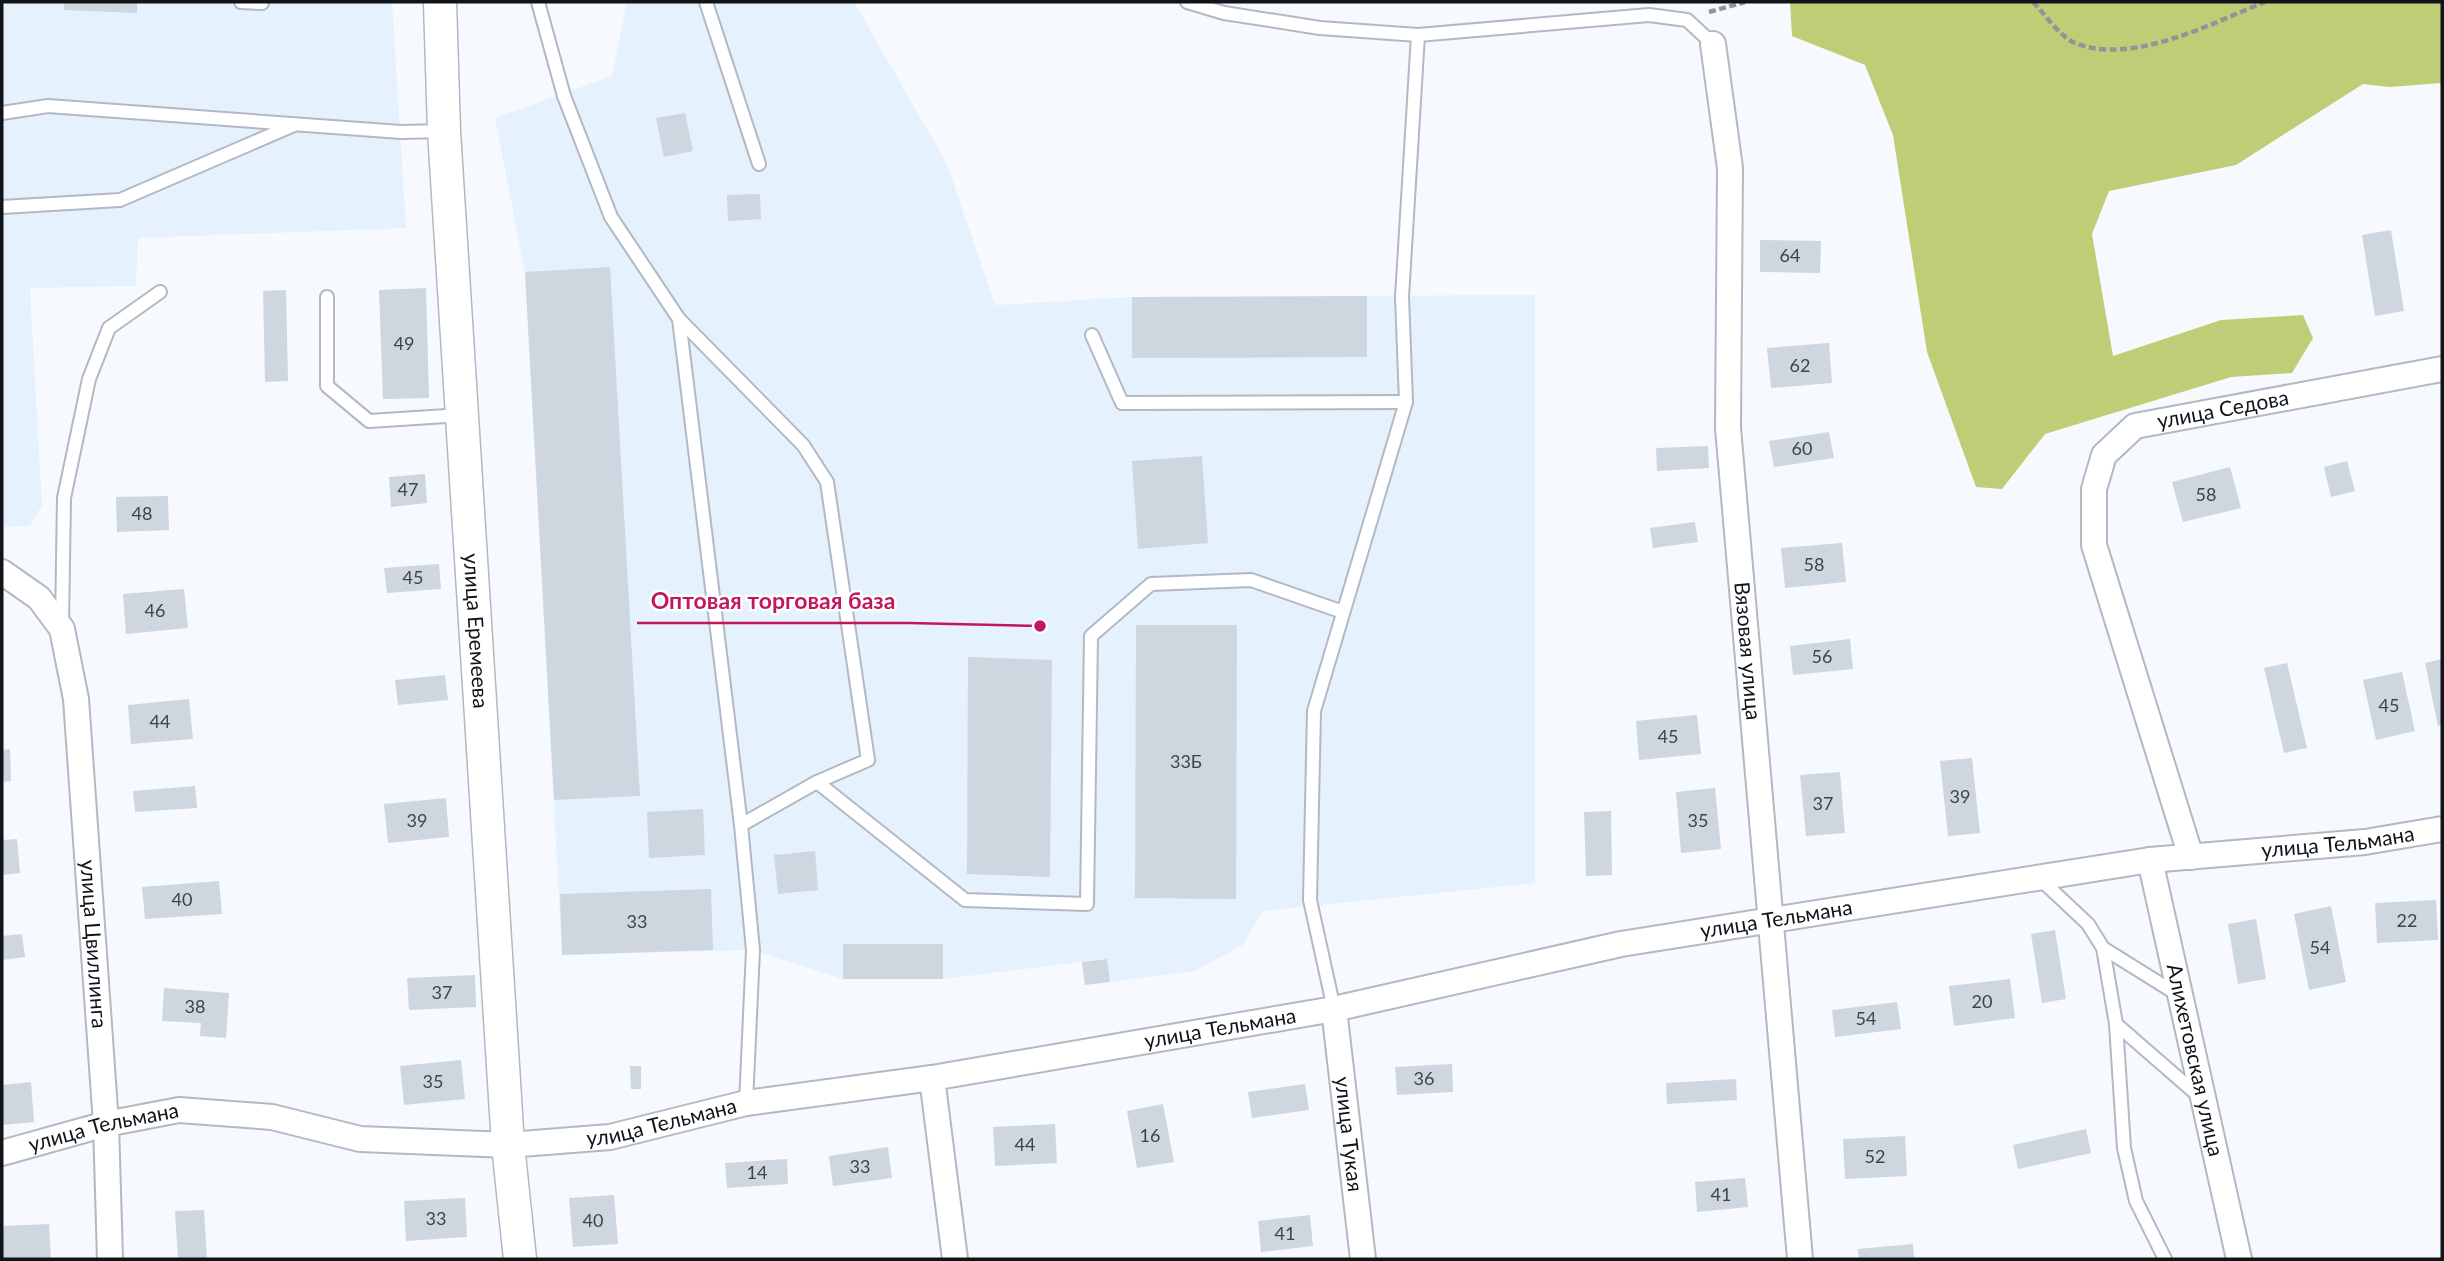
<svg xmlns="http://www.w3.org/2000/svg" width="2444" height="1261" viewBox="0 0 2444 1261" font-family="Lato,sans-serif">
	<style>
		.built { fill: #e6f1fe }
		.forest { fill: #becd76 }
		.building { fill: #ced6e0 }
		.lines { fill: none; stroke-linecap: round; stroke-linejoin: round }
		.service-casing { stroke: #b2b9c3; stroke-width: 16 }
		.minor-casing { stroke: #b2b9c3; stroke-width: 28 }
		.tertiary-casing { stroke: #b2b9c3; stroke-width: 35 }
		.path { stroke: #919599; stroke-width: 4.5; stroke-dasharray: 7 3.5; stroke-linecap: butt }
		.service { stroke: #fff; stroke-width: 12 }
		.minor { stroke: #fff; stroke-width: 24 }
		.tertiary { stroke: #fff; stroke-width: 32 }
		.labels { text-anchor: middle; stroke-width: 5; stroke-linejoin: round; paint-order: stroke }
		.number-label { font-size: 18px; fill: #40444a }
		.street-label { font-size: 21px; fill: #111418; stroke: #fff }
		.leader { fill: none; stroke: #c2185b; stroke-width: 2.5 }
		.callout-dot { fill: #c2185b; stroke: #fff; stroke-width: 2.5 }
		.callout-label { font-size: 23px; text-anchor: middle; font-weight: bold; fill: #c2185b; stroke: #fff; stroke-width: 5; stroke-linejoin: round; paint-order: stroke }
	</style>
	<rect width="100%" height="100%" fill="#f6fafe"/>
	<g class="built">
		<polygon points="2,2 392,2 406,228 138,238 136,286 30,288 42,505 30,526 2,527"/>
		<polygon points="627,2 854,2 947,164 995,305 1132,297 1535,295 1535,883 1263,911 1243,945 1194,971 1110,982 1106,959 943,979 843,979 753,950 562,955 525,272 495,118 612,76"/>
	</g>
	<polygon class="forest" points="1790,2 2442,2 2442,83 2389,87 2363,84 2236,165 2109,191 2092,234 2113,356 2221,320 2303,315 2313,338 2292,373 2231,377 2045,434 2002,489 1976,487 1927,352 1893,135 1865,65 1792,36"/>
	<g class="building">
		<polygon points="64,2 137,2 137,13 64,10"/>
		<polygon points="685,113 693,151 664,157 656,118"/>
		<polygon points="760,194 761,219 728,221 727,195"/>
		<polygon points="2391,230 2404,311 2375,316 2362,235"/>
		<polygon points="1760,240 1821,241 1820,273 1760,272"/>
		<polygon points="610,267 640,796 554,800 525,272"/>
		<polygon points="426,288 429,398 383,399 379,290"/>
		<polygon points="286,290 288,381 265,382 263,291"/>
		<polygon points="1367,296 1367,357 1132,358 1132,297"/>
		<polygon points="1829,343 1832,383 1771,388 1767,348"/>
		<polygon points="1829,432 1834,458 1774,467 1769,441"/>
		<polygon points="1708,446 1709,468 1657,471 1656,448"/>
		<polygon points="1202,456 1208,543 1138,549 1132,461"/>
		<polygon points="2347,461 2355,491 2331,497 2324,467"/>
		<polygon points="2230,467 2241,508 2183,522 2172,482"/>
		<polygon points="425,474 427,503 391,507 389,477"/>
		<polygon points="168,496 169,530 117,532 116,497"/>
		<polygon points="1695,522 1698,542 1653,548 1650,528"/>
		<polygon points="1842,543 1846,582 1785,588 1781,548"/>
		<polygon points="439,564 441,589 387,593 384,568"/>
		<polygon points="184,589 188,628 126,634 123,594"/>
		<polygon points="1136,625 1237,625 1236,899 1135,898"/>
		<polygon points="1850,639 1853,669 1793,675 1790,646"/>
		<polygon points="968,657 1052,660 1050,877 967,874"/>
		<polygon points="2442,659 2442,725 2438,726 2425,663"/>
		<polygon points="2287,663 2307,748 2284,753 2264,668"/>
		<polygon points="2402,672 2415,731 2376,740 2363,680"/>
		<polygon points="445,675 448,700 398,705 395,680"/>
		<polygon points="189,699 193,739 131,744 128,705"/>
		<polygon points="1697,715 1701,754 1639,760 1636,721"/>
		<polygon points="10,749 11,781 2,782 2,750"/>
		<polygon points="1972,758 1980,833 1948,836 1940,761"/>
		<polygon points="1840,772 1845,833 1806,836 1800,775"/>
		<polygon points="195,786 197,808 135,812 133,791"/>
		<polygon points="1715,788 1721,849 1681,853 1676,792"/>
		<polygon points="446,798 449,837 388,843 384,804"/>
		<polygon points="703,809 705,855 649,858 647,812"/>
		<polygon points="1611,811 1612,875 1586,876 1584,812"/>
		<polygon points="17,839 20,873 2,875 2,840"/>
		<polygon points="815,851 818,890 778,894 774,855"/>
		<polygon points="219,881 222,914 145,919 142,887"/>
		<polygon points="711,889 713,950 562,955 560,894"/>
		<polygon points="2436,900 2438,940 2377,943 2375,903"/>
		<polygon points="2331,906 2346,982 2309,990 2294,914"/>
		<polygon points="2256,919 2266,979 2238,984 2228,924"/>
		<polygon points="2055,930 2066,999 2042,1003 2031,934"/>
		<polygon points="22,934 25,957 2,960 2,936"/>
		<rect x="843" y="944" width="100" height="35"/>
		<polygon points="1107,959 1110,982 1085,985 1082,962"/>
		<polygon points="475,975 476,1007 409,1010 407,978"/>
		<polygon points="2010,979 2015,1018 1954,1026 1949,986"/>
		<polygon points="164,988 229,993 226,1038 200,1036 201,1023 162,1021"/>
		<polygon points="1897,1002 1901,1029 1835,1037 1832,1010"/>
		<polygon points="461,1060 465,1099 404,1105 400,1066"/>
		<polygon points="1452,1064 1453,1092 1397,1095 1395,1067"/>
		<polygon points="630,1066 641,1066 641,1089 631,1089"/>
		<polygon points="1736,1079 1737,1100 1667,1104 1666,1083"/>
		<polygon points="31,1082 34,1122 2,1125 2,1085"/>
		<polygon points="1305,1084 1309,1110 1252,1118 1248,1092"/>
		<polygon points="1163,1104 1174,1162 1137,1168 1127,1111"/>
		<polygon points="1055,1124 1057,1163 995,1166 993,1127"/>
		<polygon points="2086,1129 2091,1153 2018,1169 2013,1145"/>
		<polygon points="1905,1136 1907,1176 1845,1179 1843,1139"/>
		<polygon points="888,1147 892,1178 833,1186 829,1156"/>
		<polygon points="787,1159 788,1184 727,1188 725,1163"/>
		<polygon points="1745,1178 1748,1207 1697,1212 1695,1182"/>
		<polygon points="614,1195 618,1244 573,1247 569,1198"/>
		<polygon points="465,1198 467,1237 406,1241 404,1201"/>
		<polygon points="204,1210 207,1259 178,1259 175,1211"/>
		<polygon points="1310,1215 1313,1246 1261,1252 1258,1221"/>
		<polygon points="49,1224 51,1259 2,1259 2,1226"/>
		<polygon points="1913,1244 1914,1259 1859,1259 1858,1249"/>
	</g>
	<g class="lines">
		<g class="service-casing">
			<g id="service">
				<polyline points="241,2 262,3"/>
				<polyline points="538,2 564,96 611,217 679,319 741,825 753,950 746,1103"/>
				<polyline points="706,2 759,164"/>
				<polyline points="1187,2 1224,13 1320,28 1418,35 1649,15 1687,20 1713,44"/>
				<polyline points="2,113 48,106 401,132 444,131"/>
				<polyline points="2,207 120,200 294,125"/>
				<polyline points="327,297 327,386 369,421 462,415"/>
				<polyline points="679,319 803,445 827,482 868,760 817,782 741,825"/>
				<polyline points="1092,335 1122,403 1406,402"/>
				<polyline points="62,625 64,498 89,379 109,328 160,292"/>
				<polyline points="817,782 965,900 1087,904 1091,636 1151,584 1251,580 1343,612"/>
				<polyline points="2039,878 2088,924 2103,948 2116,1024 2124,1148 2136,1201 2165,1259"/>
				<polyline points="2103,948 2180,996"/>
				<polyline points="1334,1009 1310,900 1314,711 1406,402 1402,297 1418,35"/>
				<polyline points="2116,1024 2200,1097"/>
			</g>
		</g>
		<g class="minor-casing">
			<g id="minor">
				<path id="s1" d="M1713,44L1730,168L1728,428L1800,1259"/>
				<path id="s2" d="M2,572L39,598L62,629L76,699L106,1124L110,1259"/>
				<path id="s3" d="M2191,857L2094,545V489L2104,455L2135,426L2442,369"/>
				<path id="s4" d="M2150,860L2239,1259"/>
				<path id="s5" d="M1334,1009L1363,1259"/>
				<polyline points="932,1078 955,1259"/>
				<path id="s6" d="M2,1153L106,1124L179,1110L272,1117L360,1139L508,1145L610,1137L746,1103L932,1078L1334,1009L1621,944L2150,860L2365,842L2442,829"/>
			</g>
		</g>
		<g class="tertiary-casing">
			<g id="tertiary">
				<path id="s7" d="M440,2L444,131L508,1145L520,1259"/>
			</g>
		</g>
		<g class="path">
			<path d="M2033,2C2044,13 2060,37 2075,43C2132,66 2212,23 2265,2"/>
			<polyline points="1709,12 1745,2"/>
		</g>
		<use href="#service" class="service"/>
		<use href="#minor" class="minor"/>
		<use href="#tertiary" class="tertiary"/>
	</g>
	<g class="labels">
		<g class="number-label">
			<text x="1790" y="262">64</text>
			<text x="404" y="350">49</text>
			<text x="1800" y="372">62</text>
			<text x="1802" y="455">60</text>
			<text x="408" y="496">47</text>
			<text x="2206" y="501">58</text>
			<text x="142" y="520">48</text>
			<text x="1814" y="571">58</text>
			<text x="413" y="584">45</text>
			<text x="155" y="617">46</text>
			<text x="1822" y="663">56</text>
			<text x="2389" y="712">45</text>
			<text x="160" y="728">44</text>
			<text x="1668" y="743">45</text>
			<text x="1186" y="768">33Б</text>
			<text x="1960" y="803">39</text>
			<text x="1823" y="810">37</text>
			<text x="417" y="827">39</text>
			<text x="1698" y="827">35</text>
			<text x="182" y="906">40</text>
			<text x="2407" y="927">22</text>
			<text x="637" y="928">33</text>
			<text x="2320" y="954">54</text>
			<text x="442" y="999">37</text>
			<text x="1982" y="1008">20</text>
			<text x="195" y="1013">38</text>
			<text x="1866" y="1025">54</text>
			<text x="1424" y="1085">36</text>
			<text x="433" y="1088">35</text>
			<text x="1150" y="1142">16</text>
			<text x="1025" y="1151">44</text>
			<text x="1875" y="1163">52</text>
			<text x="860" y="1173">33</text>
			<text x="757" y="1179">14</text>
			<text x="1721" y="1201">41</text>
			<text x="436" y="1225">33</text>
			<text x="593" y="1227">40</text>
			<text x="1285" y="1240">41</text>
		</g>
		<g class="street-label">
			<text dy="7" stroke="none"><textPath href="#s3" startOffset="550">улица Седова</textPath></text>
			<text dy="7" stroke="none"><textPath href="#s7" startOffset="630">улица Еремеева</textPath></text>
			<text dy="7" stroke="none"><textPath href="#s1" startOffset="609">Вязовая улица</textPath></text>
			<text dy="7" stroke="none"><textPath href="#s6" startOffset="2371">улица Тельмана</textPath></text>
			<text dy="7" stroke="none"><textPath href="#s6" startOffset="1804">улица Тельмана</textPath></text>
			<text dy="7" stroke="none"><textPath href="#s2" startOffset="401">улица Цвиллинга</textPath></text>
			<text dy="7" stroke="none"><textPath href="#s6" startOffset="1237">улица Тельмана</textPath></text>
			<text dy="7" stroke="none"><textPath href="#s4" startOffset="205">Алихетовская улица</textPath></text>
			<text dy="7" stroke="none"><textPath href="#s6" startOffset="670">улица Тельмана</textPath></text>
			<text dy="7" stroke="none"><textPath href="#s6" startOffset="105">улица Тельмана</textPath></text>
			<text dy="7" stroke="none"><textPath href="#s5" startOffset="126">улица Тукая</textPath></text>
		</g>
	</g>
	<path class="leader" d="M1040 626L909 623H637"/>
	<circle class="callout-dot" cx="1040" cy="626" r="7"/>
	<g class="callout-label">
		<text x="773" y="609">Оптовая торговая база</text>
	</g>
	<rect width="2444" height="1261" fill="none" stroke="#111418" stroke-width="7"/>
</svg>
